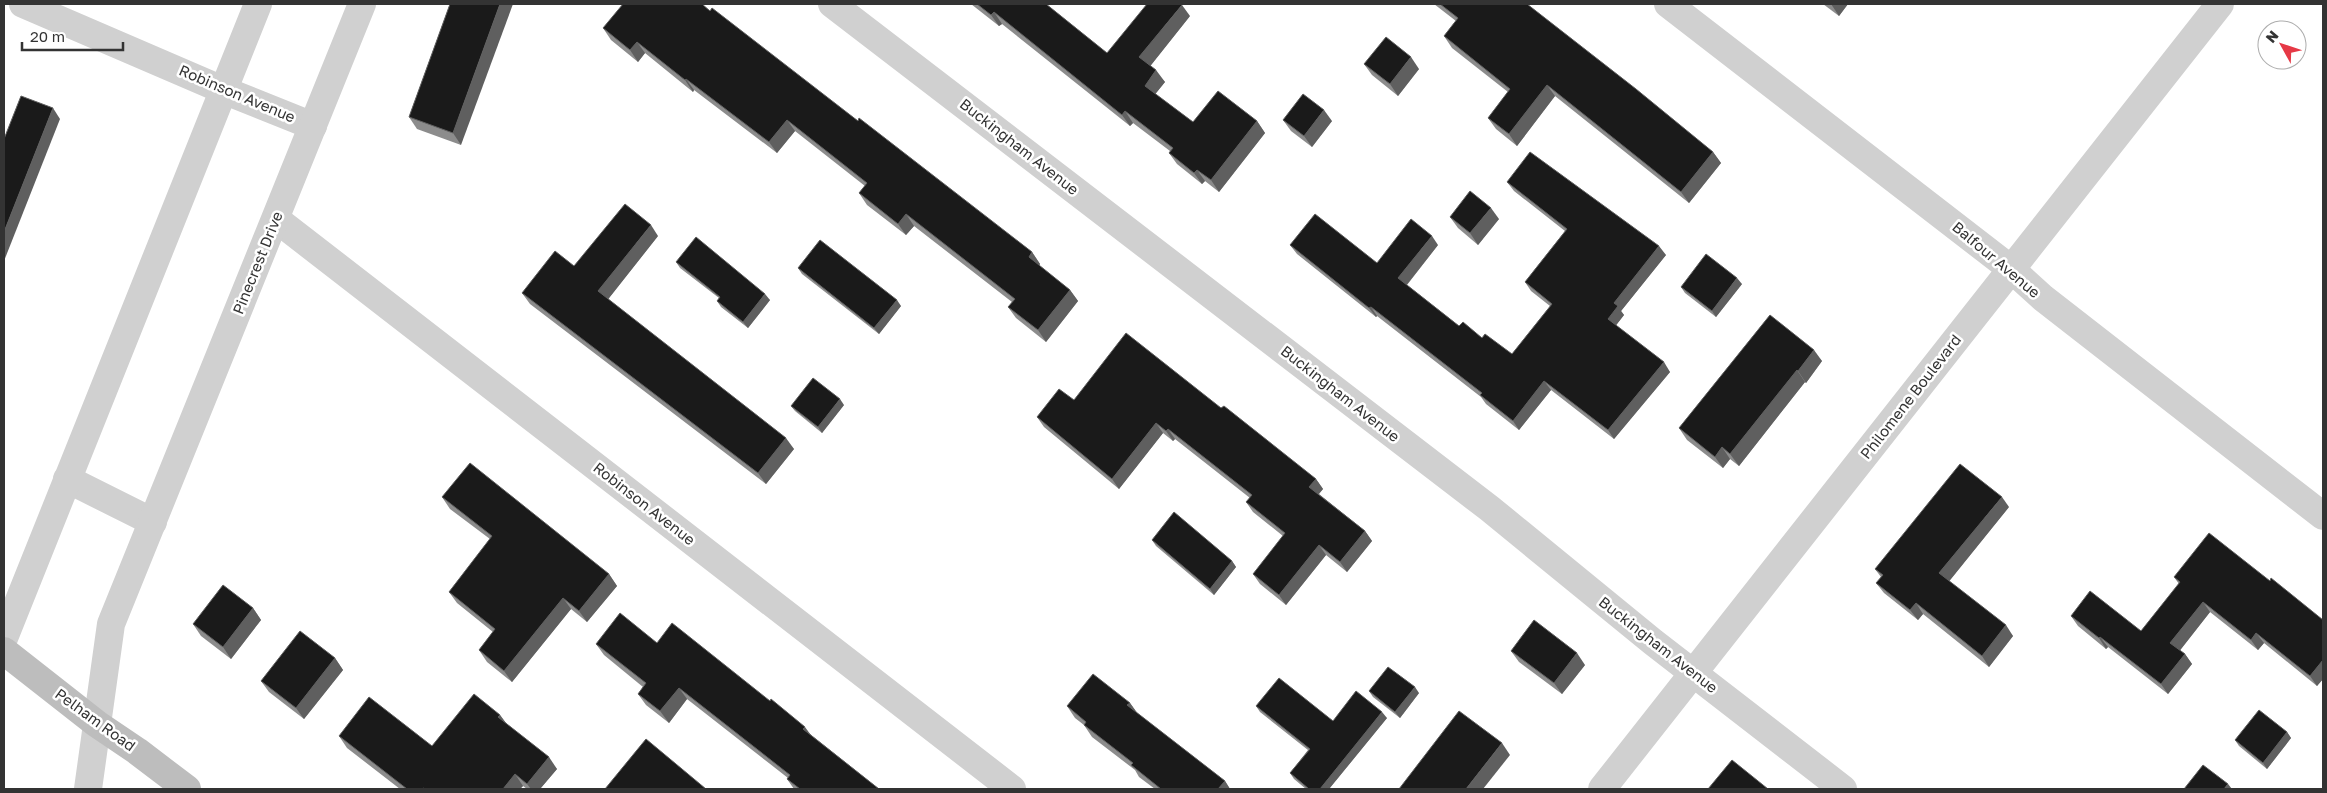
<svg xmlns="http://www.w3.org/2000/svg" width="2327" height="793" viewBox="0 0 2327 793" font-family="'Golos Text',sans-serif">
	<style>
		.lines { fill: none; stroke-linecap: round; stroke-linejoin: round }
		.street { stroke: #d0d0d0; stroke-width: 28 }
		.secondary { stroke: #bdbdbd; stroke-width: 28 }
		.wall { fill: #8c8c8c }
		.shaded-wall { fill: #5f5f5f }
		.building { fill: #1a1a1a; stroke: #5f5f5f }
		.labels { text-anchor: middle; stroke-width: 5; stroke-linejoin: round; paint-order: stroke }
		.street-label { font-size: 15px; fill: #333; stroke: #fff }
	</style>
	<rect width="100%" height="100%" fill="#fff"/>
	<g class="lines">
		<g class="street">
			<polyline points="23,4 223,90 313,126"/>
			<polyline points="832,4 1489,508 1653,642 1843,789"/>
			<polyline points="1668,4 2011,269 2043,298 2323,516"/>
			<polyline points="276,219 1012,789"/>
			<polyline points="67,479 153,522"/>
			<polyline points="4,638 258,4"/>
			<polyline points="88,789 111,624 362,4"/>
			<polyline points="1602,789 2220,4"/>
		</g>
		<polyline class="secondary" points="4,651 97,724 137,751 187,789"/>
	</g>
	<g class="wall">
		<polygon points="450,4 461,145 417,129 409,117"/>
		<polygon points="971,4 1046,4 1107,53 1190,16 1150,66 1165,82 1155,94 1193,122 1257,121 1265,133 1219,192 1205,181 1202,184 1177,164 1169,153 1170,151 1133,123 1130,126 1002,24 999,26"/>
		<polygon points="1434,4 1527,4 1713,152 1721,163 1689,203 1555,96 1517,146 1496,129 1488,118 1508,92 1452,48 1444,36 1456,21"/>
		<polygon points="1823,4 1848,4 1839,16"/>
		<polygon points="710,11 858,121 1032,252 1040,264 1039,266 1070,290 1078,301 1046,342 1016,318 1008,307 1012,302 914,226 906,235 867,205 859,193 865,186 795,131 777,153 694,90 693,92 645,53 638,62 611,40 603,28"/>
		<polygon points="1364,64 1419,69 1398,96 1372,75"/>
		<polygon points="1283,120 1332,121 1312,147 1291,131"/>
		<polygon points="1507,182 1666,255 1621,311 1624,315 1616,325 1670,372 1614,439 1551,390 1519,430 1486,404 1481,397 1377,316 1376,317 1297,254 1290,245 1377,263 1438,245 1407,285 1459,326 1482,338 1512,354 1550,306 1531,291 1525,282 1565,231 1514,191"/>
		<polygon points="1450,217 1499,219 1478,245 1458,228"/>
		<polygon points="658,236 608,299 794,449 766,484 530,304 522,293 574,266"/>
		<polygon points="676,262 770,300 748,328 721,307 717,301 719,298 680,268"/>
		<polygon points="798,268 901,306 879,334 802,274"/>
		<polygon points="1742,284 1716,317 1685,293 1681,287"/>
		<polygon points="1770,315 1822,361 1806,383 1805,382 1739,466 1730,459 1723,468 1687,440 1679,428"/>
		<polygon points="1074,400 1221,408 1316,479 1323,489 1319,494 1365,531 1372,541 1347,572 1326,555 1286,605 1260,584 1253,574 1283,536 1253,512 1246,502 1250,498 1175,439 1173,441 1163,433 1119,489 1044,427 1037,417"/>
		<polygon points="844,405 822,433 795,411 791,406"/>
		<polygon points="442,497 609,574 617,586 587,622 571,609 512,682 487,662 479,650 493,632 457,603 449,592 490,539 450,509"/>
		<polygon points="2009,507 1949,581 2013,636 1989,667 1923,614 1918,620 1884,593 1876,583 1881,577 1875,569"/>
		<polygon points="1152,540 1232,561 1236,567 1214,595 1156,546"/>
		<polygon points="2174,577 2270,581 2323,620 2323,679 2317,686 2264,643 2258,650 2210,612 2180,650 2185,654 2192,664 2168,694 2108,647 2106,649 2078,626 2071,616 2141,631 2179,584"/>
		<polygon points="253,608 261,620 231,659 201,636 193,624"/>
		<polygon points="657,643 810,734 879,789 794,789 787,779 788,778 687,699 669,723 646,705 638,694 643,687 604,655 596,644"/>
		<polygon points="1511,651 1585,665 1562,694 1519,662"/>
		<polygon points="335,658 343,670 304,719 269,692 261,681"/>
		<polygon points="1369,691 1419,693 1400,718 1373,697"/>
		<polygon points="1130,703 1137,713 1225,781 1230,789 1155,789 1139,777 1135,770 1092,737 1084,725 1075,718 1067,706"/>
		<polygon points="1256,706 1333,721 1387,718 1329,789 1306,789 1294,779 1290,773 1308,750 1260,712"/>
		<polygon points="500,715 506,723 557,769 540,789 527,789 523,786 520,789 400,789 347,748 339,736 432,746"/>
		<polygon points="2287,732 2291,738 2267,769 2239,746 2235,740"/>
	</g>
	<g class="shaded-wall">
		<polygon points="500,4 513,4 461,145 453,133"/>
		<polygon points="1831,4 1848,4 1839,16"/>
		<polygon points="1182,5 1190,16 1148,69 1139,57"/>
		<polygon points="994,12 1002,24 999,26 991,15"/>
		<polygon points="637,42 645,53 638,62 630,50"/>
		<polygon points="1411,57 1419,69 1398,96 1390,84"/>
		<polygon points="1156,70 1165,82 1153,97 1145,86"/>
		<polygon points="686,79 694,90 693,92 685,80"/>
		<polygon points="1547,85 1555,96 1517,146 1509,134"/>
		<polygon points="53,108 60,119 4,261 4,232"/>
		<polygon points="1324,110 1332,121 1312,147 1304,136"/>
		<polygon points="1125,111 1133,123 1130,126 1122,115"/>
		<polygon points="787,120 795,131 777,153 769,142"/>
		<polygon points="1257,121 1265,133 1219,192 1211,180"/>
		<polygon points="1713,152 1721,163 1689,203 1681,192"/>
		<polygon points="1197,170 1205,181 1202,184 1194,173"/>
		<polygon points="1491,208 1499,219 1478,245 1470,233"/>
		<polygon points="906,214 914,226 906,235 898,224"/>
		<polygon points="651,225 658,236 606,302 598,291"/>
		<polygon points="1432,236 1438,245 1405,287 1398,278"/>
		<polygon points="1659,246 1666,255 1621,311 1624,315 1614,328 1608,319 1614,303"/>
		<polygon points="1032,252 1040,264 1037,269 1029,257"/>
		<polygon points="1737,278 1742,284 1716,317 1712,311"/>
		<polygon points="1070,290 1078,301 1046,342 1038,330"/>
		<polygon points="765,294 770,300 748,328 743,322"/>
		<polygon points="897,300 901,306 879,334 874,328"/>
		<polygon points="1371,307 1377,316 1376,317 1369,308"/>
		<polygon points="1814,350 1822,361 1806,383 1798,371"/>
		<polygon points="1664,362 1670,372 1614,439 1608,430"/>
		<polygon points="1797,370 1805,382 1739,466 1730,454"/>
		<polygon points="1544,381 1551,390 1519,430 1513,421"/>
		<polygon points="840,399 844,405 822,433 818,427"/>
		<polygon points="1156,423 1163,433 1119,489 1112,479"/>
		<polygon points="1168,429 1175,439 1173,441 1166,431"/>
		<polygon points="786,438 794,449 766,484 758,473"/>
		<polygon points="1722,447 1730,459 1723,468 1715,457"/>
		<polygon points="1316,479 1323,489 1316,497 1309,487"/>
		<polygon points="2002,497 2009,507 1947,584 1939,573"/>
		<polygon points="1365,531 1372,541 1347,572 1340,562"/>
		<polygon points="1319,545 1326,555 1286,605 1279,595"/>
		<polygon points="1232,561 1236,567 1214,595 1210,589"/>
		<polygon points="609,574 617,586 587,622 579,611"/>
		<polygon points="563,598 571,609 512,682 504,671"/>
		<polygon points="2203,602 2210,612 2178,653 2170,643"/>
		<polygon points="1916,603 1923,614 1918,620 1910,610"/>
		<polygon points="253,608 261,620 231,659 223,647"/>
		<polygon points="2006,625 2013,636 1989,667 1982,656"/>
		<polygon points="2256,633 2264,643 2258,650 2251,640"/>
		<polygon points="2100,637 2108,647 2106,649 2099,638"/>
		<polygon points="1577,653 1585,665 1562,694 1554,683"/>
		<polygon points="2185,654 2192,664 2168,694 2161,684"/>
		<polygon points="335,658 343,670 304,719 296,708"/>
		<polygon points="2323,660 2323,679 2317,686 2310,676"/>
		<polygon points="1415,687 1419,693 1400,718 1395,712"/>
		<polygon points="679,688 687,699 669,723 660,711"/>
		<polygon points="1130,703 1138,714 1127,705"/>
		<polygon points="1382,712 1387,718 1329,789 1320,789"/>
		<polygon points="500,715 508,726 498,717"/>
		<polygon points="805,727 813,738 803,729"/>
		<polygon points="2287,732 2291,738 2267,769 2263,763"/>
		<polygon points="1502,743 1510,755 1483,789 1466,789"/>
		<polygon points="549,757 557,769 540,789 531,789 527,784"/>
		<polygon points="515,774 523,786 520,789 503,789"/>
		<polygon points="1225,781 1230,789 1218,789"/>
		<polygon points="2228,784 2232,789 2224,789"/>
	</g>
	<g class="building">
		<polygon points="450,4 500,4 453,133 409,117"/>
		<polygon points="623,4 702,4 710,11 712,8 858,121 859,118 1032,252 1029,257 1070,290 1038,330 1008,307 1015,299 906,214 898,224 859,193 867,183 787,120 769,142 686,79 685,80 637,42 630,50 603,28"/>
		<polygon points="977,4 1046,4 1107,53 1147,4 1181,4 1182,5 1139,57 1156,70 1145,86 1193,122 1218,91 1257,121 1211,180 1197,170 1194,173 1169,153 1173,148 1125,111 1122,115 994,12 991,15"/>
		<polygon points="1440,4 1527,4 1636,89 1713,152 1681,192 1547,85 1509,134 1488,118 1510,89 1444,36 1458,18"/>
		<polygon points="1386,37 1411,57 1390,84 1364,64"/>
		<polygon points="1303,94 1324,110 1304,136 1283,120"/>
		<polygon points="21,96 53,108 4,232 4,139"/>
		<polygon points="1530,152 1659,246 1614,303 1618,306 1608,319 1664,362 1608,430 1544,381 1513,421 1480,395 1482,393 1371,307 1369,308 1290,245 1315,214 1377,263 1411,219 1432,236 1398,278 1459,326 1463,322 1482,338 1485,334 1512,354 1552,304 1525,282 1567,229 1507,182"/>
		<polygon points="1470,191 1491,208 1470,233 1450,217"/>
		<polygon points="625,204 651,225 598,291 786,438 758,473 522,293 555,251 574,266"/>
		<polygon points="696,237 765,294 743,322 717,301 720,297 676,262"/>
		<polygon points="820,240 897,300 874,328 798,268"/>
		<polygon points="1706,254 1737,278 1712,311 1681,287"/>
		<polygon points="1770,315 1814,350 1798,371 1797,370 1730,454 1722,447 1715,457 1679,428"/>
		<polygon points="1126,333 1221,408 1224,406 1316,479 1309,487 1365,531 1340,562 1319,545 1279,595 1253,574 1285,533 1246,502 1252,495 1168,429 1166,431 1156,423 1112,479 1037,417 1059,389 1074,400"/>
		<polygon points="813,378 840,399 818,427 791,406"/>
		<polygon points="470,463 609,574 579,611 563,598 504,671 479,650 495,629 449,592 492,536 442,497"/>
		<polygon points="1960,464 2002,497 1939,573 2006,625 1982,656 1916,603 1910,610 1876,583 1883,575 1875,569"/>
		<polygon points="1174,512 1232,561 1210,589 1152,540"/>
		<polygon points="2209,533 2270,581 2271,578 2323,620 2323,660 2310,676 2256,633 2251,640 2203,602 2170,643 2185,654 2161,684 2100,637 2099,638 2071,616 2090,591 2141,631 2180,582 2174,577"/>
		<polygon points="223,585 253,608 223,647 193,624"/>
		<polygon points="620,613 657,643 672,623 770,701 771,699 805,727 803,729 879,789 800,789 787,779 790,775 679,688 660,711 638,694 646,683 596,644"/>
		<polygon points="1534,620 1577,653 1554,683 1511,651"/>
		<polygon points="300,631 335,658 296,708 261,681"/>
		<polygon points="1388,667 1415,687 1395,712 1369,691"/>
		<polygon points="1093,674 1130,703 1127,705 1225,781 1218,789 1161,789 1131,765 1133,763 1084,725 1086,722 1067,706"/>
		<polygon points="1279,678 1333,721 1356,691 1382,712 1320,789 1309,789 1290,773 1310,749 1256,706"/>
		<polygon points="474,694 500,715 498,717 549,757 527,784 515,774 503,789 425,789 423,788 422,789 407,789 339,736 369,697 432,746"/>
		<polygon points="2259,710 2287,732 2263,763 2235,740"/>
		<polygon points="1459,711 1502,743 1466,789 1399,789"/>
		<polygon points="646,739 706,789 605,789"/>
		<polygon points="1732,760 1768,789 1708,789"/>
		<polygon points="2203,765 2228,784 2224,789 2184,789"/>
	</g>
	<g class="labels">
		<g class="street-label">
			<text transform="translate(237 94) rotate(23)" y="5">Robinson Avenue</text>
			<text transform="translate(1019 147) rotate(38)" y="5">Buckingham Avenue</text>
			<text transform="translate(1996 260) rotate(40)" y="5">Balfour Avenue</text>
			<text transform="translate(258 263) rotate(-68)" y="5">Pinecrest Drive</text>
			<text transform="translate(1340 394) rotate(38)" y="5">Buckingham Avenue</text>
			<text transform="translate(1911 397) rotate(-52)" y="5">Philomene Boulevard</text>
			<text transform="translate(644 504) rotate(38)" y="5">Robinson Avenue</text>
			<text transform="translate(1658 645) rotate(38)" y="5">Buckingham Avenue</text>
			<text transform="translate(95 720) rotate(36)" y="5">Pelham Road</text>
		</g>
	</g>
	<rect width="2327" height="793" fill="none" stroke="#333333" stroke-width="10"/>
	<g transform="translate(2282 45) rotate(310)"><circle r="24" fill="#ffffff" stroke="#adadad"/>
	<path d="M0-4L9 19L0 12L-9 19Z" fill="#e63946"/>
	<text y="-8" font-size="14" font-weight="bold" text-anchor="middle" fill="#333333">N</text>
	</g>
	<path d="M22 42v8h101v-8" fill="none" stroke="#333333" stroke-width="2.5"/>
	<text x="30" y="42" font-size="15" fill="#333333" stroke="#ffffff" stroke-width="4" paint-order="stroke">20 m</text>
</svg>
